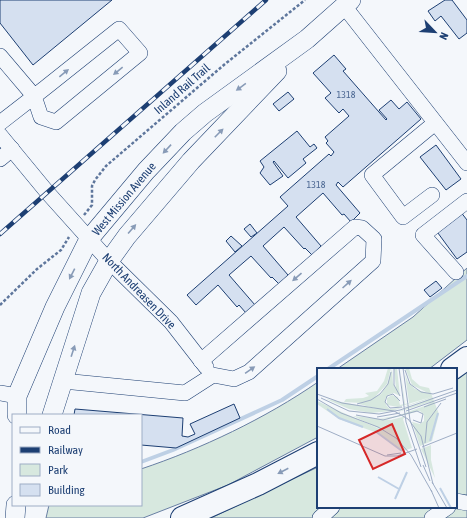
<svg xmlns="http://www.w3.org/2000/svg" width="467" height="518" viewBox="0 0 467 518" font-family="'Asap Condensed',sans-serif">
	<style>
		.green { fill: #d7e8df; stroke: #687fa3 }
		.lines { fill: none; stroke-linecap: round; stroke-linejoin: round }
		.stream { stroke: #bed0e5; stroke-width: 4 }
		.building { fill: #d5e0f0; stroke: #1d3f73 }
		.minor-casing { stroke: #1d3f73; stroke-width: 16 }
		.major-casing { stroke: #1d3f73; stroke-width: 20 }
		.highway-casing { stroke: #1d3f73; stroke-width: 24 }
		.path { stroke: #5e769c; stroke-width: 2.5; stroke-dasharray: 3 2; stroke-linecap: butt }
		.minor { stroke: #f4f7fb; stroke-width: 15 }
		.major { stroke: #f4f7fb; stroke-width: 19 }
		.highway { stroke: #f4f7fb; stroke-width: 22 }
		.rail-casing { stroke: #1d3f73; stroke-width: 4.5 }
		.rail { stroke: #f4f7fb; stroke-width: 3; stroke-dasharray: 9; stroke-linecap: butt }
		.oneway { fill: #889bb7 }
		.labels { text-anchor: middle; stroke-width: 3; stroke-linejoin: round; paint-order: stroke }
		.number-label { font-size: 10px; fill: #4b6792 }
		.street-label { font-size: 12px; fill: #1d3f73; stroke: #f4f7fb }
		.inset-river { fill: none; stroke: #bed0e5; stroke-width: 2 }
		.inset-road { fill: none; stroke: #9eadc5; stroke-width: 1 }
		.view { fill: #d62828; fill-opacity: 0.15; stroke: #d62828; stroke-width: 2 }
		.inset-edge { fill: none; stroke: #1d3f73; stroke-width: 2 }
	</style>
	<rect width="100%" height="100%" fill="#f4f7fb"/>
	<g class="green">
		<polygon points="467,268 467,340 429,369 337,369 413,317"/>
		<polygon points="467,372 467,518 211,518 318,467 318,507 456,507 456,380"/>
		<path d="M318,382V437L228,485L143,518H46L49,505H141V469C201,449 266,418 318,382Z"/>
	</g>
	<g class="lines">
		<g class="stream">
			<polyline points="328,369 467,276"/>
			<polyline points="141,462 173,450 282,400 318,376"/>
		</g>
	</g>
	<g class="building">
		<polygon points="0,0 112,0 33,65 0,23"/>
		<polygon points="445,0 452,0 467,20 467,33 459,39 441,16 435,21 428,11"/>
		<polygon points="334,55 346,69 343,71 386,120 387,119 379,110 391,100 399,109 407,102 421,119 343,187 338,182 336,185 360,213 351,222 344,214 342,215 323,193 296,217 321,246 312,255 305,248 304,249 284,227 263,246 288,275 279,284 272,277 271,278 251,256 229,275 255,305 246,313 239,305 237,307 218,285 196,305 187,295 288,206 280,197 329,154 331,156 334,152 326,143 328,141 325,137 349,116 343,109 339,113 325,98 331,93 313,73"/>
		<polygon points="288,92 294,99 279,111 273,104"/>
		<polygon points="297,131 310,147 314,144 317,148 303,159 306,163 288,178 274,161 273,162 283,176 270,185 260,173 264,167 260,161"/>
		<polygon points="436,145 461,179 446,190 420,157"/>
		<polygon points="460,211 467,220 467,252 457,259 435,229"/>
		<polygon points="250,224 257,233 251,237 244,229"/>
		<polygon points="231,236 242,246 235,252 226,241"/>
		<polygon points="436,281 442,288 430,297 424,290"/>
		<polygon points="234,404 240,418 176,448 141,445 141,415 74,415 75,409 183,418 182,436 188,437 195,434 190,424"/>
	</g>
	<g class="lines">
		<g class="minor-casing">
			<g id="minor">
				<polyline points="344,6 467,163"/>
				<polyline points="0,56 34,96 41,117 56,122 140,53 119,29 45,88 0,123"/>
				<polyline points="0,135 47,192 109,261 171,322 206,367"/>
				<polyline points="0,159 12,149"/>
				<polyline points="432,195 403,217 372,175 435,123"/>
				<polyline points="456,272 423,235 467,201"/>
				<polyline points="63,381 185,393 213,375 234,379 249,372 373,261 374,239 362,228 355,227 201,361"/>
				<polyline points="0,393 17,396"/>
				<polyline points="456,501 467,503"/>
				<polyline points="320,518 332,507"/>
				<polyline points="432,518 448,507"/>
			</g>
		</g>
		<g class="major-casing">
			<g id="major">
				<polyline points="17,415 17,396 55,307 89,239 146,171 183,132 205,113 307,39 351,0"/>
				<polyline points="52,415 91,293 109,261 127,236 191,161 277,71"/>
				<polyline points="15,518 16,505"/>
			</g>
		</g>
		<g class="highway-casing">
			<g id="highway">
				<polyline points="452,369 467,358"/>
				<polyline points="182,518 258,484 318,453"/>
			</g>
		</g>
		<g class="path">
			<polyline points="84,215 92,205 92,186 95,180 106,166 225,64 305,0"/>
			<polyline points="0,305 37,269 61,250 69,237"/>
		</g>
		<use href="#minor" class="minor"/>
		<use href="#major" class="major"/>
		<use href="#highway" class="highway"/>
		<g class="rail-casing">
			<polyline id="rail" points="0,234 266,0"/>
		</g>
		<use href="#rail" class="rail"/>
	</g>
	<defs><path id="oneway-solid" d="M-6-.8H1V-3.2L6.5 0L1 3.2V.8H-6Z"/></defs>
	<g class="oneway">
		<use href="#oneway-solid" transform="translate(118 71) rotate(141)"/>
		<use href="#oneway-solid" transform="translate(64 73) rotate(-39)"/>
		<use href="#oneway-solid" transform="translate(241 87) rotate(144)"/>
		<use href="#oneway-solid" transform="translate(219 133) rotate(-45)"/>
		<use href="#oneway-solid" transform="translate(167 149) rotate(133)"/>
		<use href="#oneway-solid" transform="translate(132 229) rotate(-49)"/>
		<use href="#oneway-solid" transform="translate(72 274) rotate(117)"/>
		<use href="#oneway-solid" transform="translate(297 277) rotate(139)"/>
		<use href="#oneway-solid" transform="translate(347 284) rotate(-42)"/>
		<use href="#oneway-solid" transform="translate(73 351) rotate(-72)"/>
		<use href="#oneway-solid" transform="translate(250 370) rotate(-35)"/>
		<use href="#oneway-solid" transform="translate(283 471) rotate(153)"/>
	</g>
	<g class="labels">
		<g class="number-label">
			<text x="346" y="98">1318</text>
			<text x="316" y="188">1318</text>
		</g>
		<g class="street-label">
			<text transform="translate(182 89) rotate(-41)" y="4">Inland Rail Trail</text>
			<text transform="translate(124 199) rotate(-50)" y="4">West Mission Avenue</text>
			<text transform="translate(139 291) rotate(46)" y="4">North Andreasen Drive</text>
		</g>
	</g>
	<g transform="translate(317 368)">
		<rect width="140" height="140" fill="#f4f7fb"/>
		<path d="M71,0H74L70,16L58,29L44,35L27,34L29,31L46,30L52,28L48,25L60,23L67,13ZM77,0H80L83,28L77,25L71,27L68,31L69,37L73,41L83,40L114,29L81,39L70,37V30L75,27L81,29L83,37L87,36L83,0L88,36L92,35L88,6L91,14L98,21L113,26L95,17L88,0H92L95,11L103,18L112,20L122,46L115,73L103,78L95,54L103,56L107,53V47L103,43L76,50L59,51L80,48L110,37L116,33L78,45L115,30L75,43L54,45L32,41L9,31L61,41L42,36L64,26L71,15L75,1L76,15L79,21ZM0,33L76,67L36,48L74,52L89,48L86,51L95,80L86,83L63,66L22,51L0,36ZM114,77V92L118,110L104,81Z" fill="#d7e8df"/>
		<path class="inset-river" d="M10,41L22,50L46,59M58,63L85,83M113,73L121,45M61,109L82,121M123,120L134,140M78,131L90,104"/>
		<path class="inset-road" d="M77,0V17L83,28M82,0L89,54L104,99M86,0L93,52L109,99M88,2L93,16L104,24L116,26L136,20M0,26L25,35L77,43L91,51L104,68L116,116M4,30L32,43L62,46L83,42L140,22M0,31L24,45L61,59L79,70L94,87L115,124M83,33L76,26L70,28L68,34L73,40L85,39M40,36L54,32L63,26L71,16L74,4M107,39L129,31M89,43L140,25M39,47L66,52L100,43L106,46L104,55L96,52M60,49L83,45M0,58L68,88H80L100,81M108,75L110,54L124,35M105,79L140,65M70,87L84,85M106,97L113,113M115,114L130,140M114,122L122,140"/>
		<path class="view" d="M75,56L88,86L56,101L42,72Z"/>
		<rect width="140" height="140" class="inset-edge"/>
	</g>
	<rect x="12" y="414" width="130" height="92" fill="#f4f7fb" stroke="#9eadc5"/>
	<rect x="20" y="427" width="20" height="6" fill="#f4f7fb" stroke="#9eadc5"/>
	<text x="48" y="434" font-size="12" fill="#1d3f73">Road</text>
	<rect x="20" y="447" width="20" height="6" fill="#1d3f73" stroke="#9eadc5"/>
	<text x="48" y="454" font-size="12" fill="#1d3f73">Railway</text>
	<rect x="20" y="464" width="20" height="12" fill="#d7e8df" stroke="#9eadc5"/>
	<text x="48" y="474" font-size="12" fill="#1d3f73">Park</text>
	<rect x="20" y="484" width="20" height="12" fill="#d5e0f0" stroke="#9eadc5"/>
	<text x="48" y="494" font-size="12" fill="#1d3f73">Building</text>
	<g transform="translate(435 32) rotate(115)" stroke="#f4f7fb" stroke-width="3" paint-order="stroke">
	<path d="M0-3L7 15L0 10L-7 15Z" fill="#1d3f73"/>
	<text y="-6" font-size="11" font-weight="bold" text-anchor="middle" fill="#1d3f73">N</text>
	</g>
</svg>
